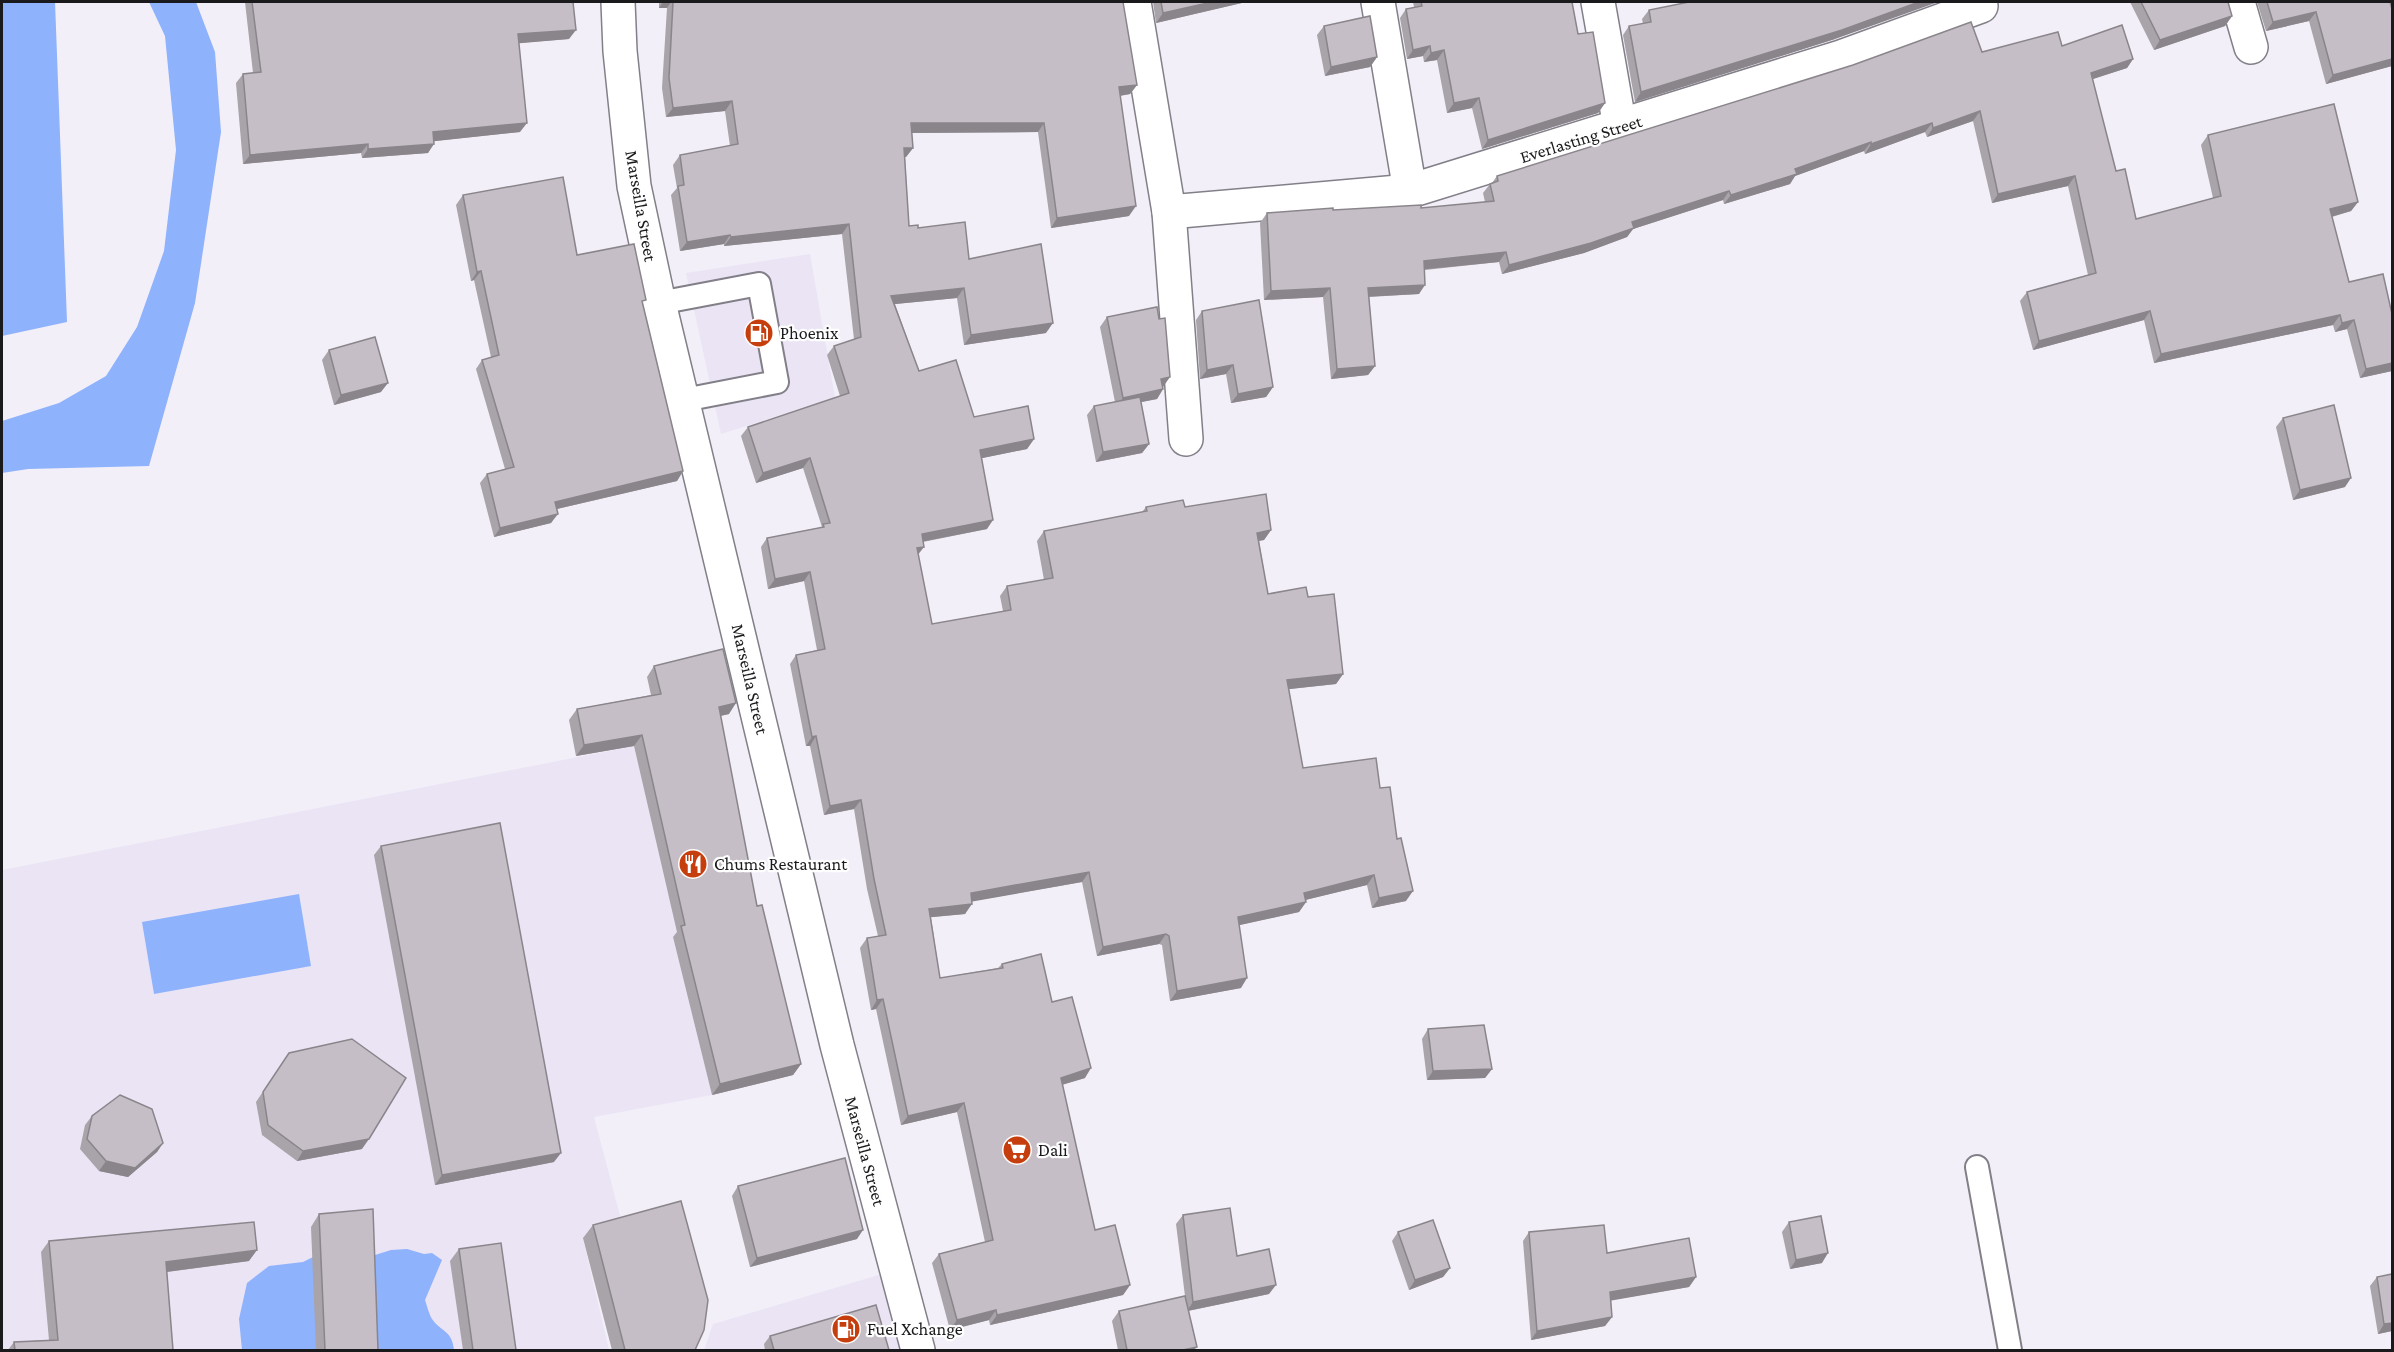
<svg xmlns="http://www.w3.org/2000/svg" width="2394" height="1352" viewBox="0 0 2394 1352" font-family="'Crimson Pro',serif">
	<style>
		.built { fill: #eae4f5 }
		.water { fill: #8eb2fc }
		.lines { fill: none; stroke-linecap: round; stroke-linejoin: round }
		.service-casing { stroke: #827f88; stroke-width: 26 }
		.minor-casing { stroke: #827f88; stroke-width: 36 }
		.secondary-casing { stroke: #827f88; stroke-width: 36 }
		.service { stroke: #fff; stroke-width: 22 }
		.minor { stroke: #fff; stroke-width: 33 }
		.secondary { stroke: #fff; stroke-width: 33 }
		.wall { fill: #a9a3aa }
		.shaded-wall { fill: #8a858b }
		.building { fill: #c5bec6; stroke: #8a858b; stroke-width: 1.5 }
		.labels { text-anchor: middle; stroke-width: 4.5; stroke-linejoin: round; paint-order: stroke }
		.street-label { font-size: 18px; fill: #1a191c; stroke: #fefefe }
		.poi-label { font-size: 18px; fill: #1a191c; stroke: #fefefe; text-anchor: start }
	</style>
	<rect width="100%" height="100%" fill="#f2eff8"/>
	<g class="built">
		<polygon points="810,254 835,398 721,434 686,273"/>
		<polygon points="634,746 668,894 741,874 673,937 712,1095 594,1117 623,1227 583,1239 609,1350 2,1350 2,870"/>
		<polygon points="882,1274 905,1350 704,1350 713,1324"/>
	</g>
	<g class="water">
		<polygon points="2,2 55,2 67,322 2,336"/>
		<polygon points="149,2 196,2 215,52 221,132 195,303 149,466 28,469 2,473 2,421 59,403 106,376 137,327 164,251 176,150 165,36"/>
		<polygon points="299,894 311,966 154,994 142,922"/>
		<path d="M407,1249L424,1254L432,1253L442,1260L425,1300C427,1306 429,1314 432,1319C441,1332 452,1330 454,1350H374L375,1255L391,1250Z"/>
		<polygon points="319,1254 350,1350 242,1350 239,1319 247,1283 269,1266 303,1262"/>
	</g>
	<g class="lines">
		<g class="service-casing">
			<g id="service">
				<polyline points="659,303 759,284 777,382 684,400"/>
				<polyline points="1977,1167 2010,1350"/>
			</g>
		</g>
		<g class="minor-casing">
			<g id="minor">
				<polyline points="1134,2 1169,212 1186,439"/>
				<polyline points="1378,2 1410,191"/>
				<polyline points="1598,2 1620,127"/>
				<polyline points="2238,2 2251,47"/>
				<polyline points="1169,212 1410,191 1841,57 1981,6 1979,2"/>
			</g>
		</g>
		<g class="secondary-casing">
			<polyline id="secondary" points="618,2 620,51 634,186 659,303 837,1045 918,1350"/>
		</g>
		<use href="#service" class="service"/>
		<use href="#minor" class="minor"/>
		<use href="#secondary" class="secondary"/>
	</g>
	<g class="wall">
		<polygon points="245,2 573,2 569,39 518,43 520,132 434,141 428,153 362,158 361,153 243,164 236,83 243,74 253,73"/>
		<polygon points="659,2 1123,2 1137,85 1130,94 1120,96 1129,216 1051,228 1038,132 912,133 913,148 906,157 905,157 909,226 918,228 969,259 1046,333 964,345 957,298 895,304 919,371 974,417 1034,439 1027,449 982,458 987,529 923,542 918,555 932,624 1003,611 1000,596 1007,586 1044,580 1037,541 1044,531 1142,512 1146,507 1185,507 1271,530 1264,540 1259,541 1268,594 1308,597 1343,674 1336,684 1289,689 1303,768 1380,788 1406,901 1372,908 1367,885 1305,900 1306,902 1299,912 1239,925 1241,988 1170,1001 1162,945 1159,944 1097,956 1082,882 972,901 965,914 931,917 940,978 998,968 1002,964 1052,1002 1085,1078 1062,1085 1095,1230 1130,1285 1123,1295 990,1325 989,1320 950,1330 932,1263 939,1254 985,1242 957,1112 901,1125 876,1009 871,1010 860,948 867,938 878,936 867,889 854,809 824,815 810,746 806,746 790,664 796,655 817,650 804,581 768,589 761,547 767,538 822,527 803,468 756,483 741,436 748,427 840,396 827,355 834,346 854,339 842,234 724,246 724,244 680,251 671,195 677,188 673,165 680,155 730,146 725,111 666,117 662,88 667,8 659,8"/>
		<polygon points="1153,2 1246,2 1156,23"/>
		<polygon points="1413,2 1572,2 1578,34 1605,103 1598,113 1482,149 1472,108 1447,113 1437,60 1424,62 1423,56 1407,59 1400,18 1406,9 1414,7"/>
		<polygon points="2130,2 2228,2 2232,16 2225,26 2154,50"/>
		<polygon points="2257,2 2390,2 2392,9 2392,66 2326,84 2309,21 2266,31"/>
		<polygon points="1649,10 1835,39 1635,102 1623,35 1629,26 1643,24 1642,19"/>
		<polygon points="1324,26 1377,57 1370,67 1325,76 1317,35"/>
		<polygon points="2062,46 2133,59 2127,68 2092,79 2116,171 2136,219 2213,198 2201,145 2208,135 2358,202 2351,211 2332,217 2349,282 2392,314 2392,371 2360,378 2347,329 2335,332 2333,325 2154,363 2144,320 2033,350 2020,301 2027,292 2088,275 2068,186 1992,203 1973,121 1927,137 1925,132 1865,154 1864,151 1795,176 1790,184 1724,204 1723,200 1633,229 1627,237 1584,253 1502,274 1499,262 1425,270 1419,294 1369,297 1375,366 1368,375 1331,379 1323,297 1264,300 1260,223 1267,213 1421,208 1485,202 1483,193 1490,184 1492,183 1497,176 1982,52"/>
		<polygon points="463,195 577,255 643,304 683,471 677,481 557,509 551,523 494,537 480,483 487,474 505,469 476,369 482,360 491,357 474,280 471,281 456,205"/>
		<polygon points="1202,311 1273,387 1266,397 1231,403 1226,374 1200,379 1196,320"/>
		<polygon points="1107,317 1163,387 1163,389 1157,399 1141,402 1149,444 1142,453 1096,462 1087,415 1094,406 1115,402 1100,327"/>
		<polygon points="329,350 381,392 334,405 322,360"/>
		<polygon points="2283,418 2345,487 2293,500 2276,427"/>
		<polygon points="654,666 729,714 720,716 757,906 801,1064 793,1075 712,1095 673,937 677,932 634,746 576,756 569,720 577,709 651,695 647,677"/>
		<polygon points="381,846 554,1162 435,1185 374,855"/>
		<polygon points="1428,1029 1492,1069 1485,1078 1427,1080 1422,1039"/>
		<polygon points="289,1053 362,1149 297,1161 262,1135 256,1102"/>
		<polygon points="92,1116 163,1143 157,1152 128,1177 99,1171 80,1149 85,1125"/>
		<polygon points="738,1186 857,1239 750,1267 732,1196"/>
		<polygon points="319,1214 378,1350 316,1350 311,1227"/>
		<polygon points="1183,1215 1237,1256 1269,1294 1188,1311 1194,1350 1118,1350 1112,1321 1119,1311 1185,1296 1176,1224"/>
		<polygon points="1789,1222 1822,1263 1790,1269 1782,1232"/>
		<polygon points="593,1225 695,1350 612,1350 583,1238"/>
		<polygon points="1398,1232 1450,1268 1443,1277 1409,1290 1392,1241"/>
		<polygon points="1529,1232 1607,1253 1696,1277 1689,1287 1611,1300 1612,1317 1605,1326 1531,1340 1523,1241"/>
		<polygon points="49,1241 249,1261 167,1272 173,1350 8,1350 14,1342 49,1340 41,1252"/>
		<polygon points="459,1249 516,1350 463,1350 450,1261"/>
		<polygon points="2377,1277 2392,1331 2378,1334 2370,1286"/>
		<polygon points="770,1336 889,1350 765,1350 764,1344"/>
	</g>
	<g class="shaded-wall">
		<polygon points="663,2 671,2 667,8 659,8"/>
		<polygon points="1212,2 1246,2 1156,23 1163,13"/>
		<polygon points="1919,2 1938,2 1835,39 1635,102 1641,92"/>
		<polygon points="2316,12 2309,21 2266,31 2273,22"/>
		<polygon points="2232,16 2225,26 2154,50 2160,40"/>
		<polygon points="576,30 569,39 511,44 518,34"/>
		<polygon points="1430,46 1423,56 1407,59 1413,50"/>
		<polygon points="1444,50 1437,60 1424,62 1431,53"/>
		<polygon points="1377,57 1370,67 1325,76 1331,67"/>
		<polygon points="2133,59 2127,68 2084,82 2091,73"/>
		<polygon points="2392,59 2392,66 2326,84 2333,75"/>
		<polygon points="1137,85 1130,94 1112,97 1119,87"/>
		<polygon points="1479,98 1472,108 1447,113 1454,103"/>
		<polygon points="732,101 725,111 666,117 673,108"/>
		<polygon points="1605,103 1598,113 1482,149 1488,140"/>
		<polygon points="1980,111 1973,121 1927,137 1933,128"/>
		<polygon points="527,123 520,132 427,142 433,132"/>
		<polygon points="911,123 1044,123 1038,132 904,133"/>
		<polygon points="1932,123 1925,132 1865,154 1871,144"/>
		<polygon points="1871,142 1864,151 1795,176 1790,184 1724,204 1731,195 1795,169"/>
		<polygon points="368,144 361,153 243,164 250,155"/>
		<polygon points="434,144 428,153 362,158 368,149"/>
		<polygon points="904,148 913,148 906,157 898,158"/>
		<polygon points="2075,176 2068,186 1992,203 1998,194"/>
		<polygon points="1729,191 1723,200 1633,229 1627,237 1584,253 1502,274 1509,265 1632,222"/>
		<polygon points="2358,202 2351,211 2323,219 2330,209"/>
		<polygon points="1136,206 1129,216 1051,228 1057,218"/>
		<polygon points="849,224 842,234 724,246 731,237"/>
		<polygon points="730,235 724,244 680,251 687,242"/>
		<polygon points="1506,252 1499,262 1417,270 1424,261"/>
		<polygon points="481,271 474,280 471,281 477,272"/>
		<polygon points="1425,285 1419,294 1362,297 1368,288"/>
		<polygon points="964,288 957,298 885,305 891,296"/>
		<polygon points="1330,288 1323,297 1264,300 1271,291"/>
		<polygon points="2150,311 2144,320 2033,350 2039,341"/>
		<polygon points="2340,315 2333,325 2154,363 2161,354"/>
		<polygon points="2354,320 2347,329 2335,332 2342,323"/>
		<polygon points="1053,323 1046,333 964,345 971,335"/>
		<polygon points="2392,363 2392,371 2360,378 2366,369"/>
		<polygon points="1233,365 1226,374 1200,379 1207,370"/>
		<polygon points="1375,366 1368,375 1331,379 1337,369"/>
		<polygon points="1170,377 1163,387 1155,388 1161,379"/>
		<polygon points="388,383 381,392 334,405 341,395"/>
		<polygon points="1273,387 1266,397 1231,403 1238,394"/>
		<polygon points="1163,389 1157,399 1116,407 1123,398"/>
		<polygon points="1034,439 1027,449 973,460 980,450"/>
		<polygon points="1149,444 1142,453 1096,462 1103,452"/>
		<polygon points="810,458 803,468 756,483 763,473"/>
		<polygon points="683,471 677,481 548,511 555,502"/>
		<polygon points="2351,478 2345,487 2293,500 2300,490"/>
		<polygon points="558,514 551,523 494,537 500,528"/>
		<polygon points="993,520 987,529 915,543 922,534"/>
		<polygon points="1271,530 1264,540 1251,542 1257,533"/>
		<polygon points="924,547 917,556 917,548"/>
		<polygon points="810,572 804,581 768,589 775,579"/>
		<polygon points="1343,674 1336,684 1281,690 1287,680"/>
		<polygon points="736,703 729,714 711,718 719,707"/>
		<polygon points="642,735 634,746 576,756 584,745"/>
		<polygon points="816,736 810,746 806,746 812,737"/>
		<polygon points="861,800 854,809 824,815 830,806"/>
		<polygon points="1089,872 1082,882 964,903 971,893"/>
		<polygon points="1374,875 1367,885 1297,902 1304,893"/>
		<polygon points="1413,891 1406,901 1372,908 1379,898"/>
		<polygon points="1306,902 1299,912 1231,927 1238,917"/>
		<polygon points="972,904 965,914 923,918 929,909"/>
		<polygon points="1166,934 1159,944 1097,956 1103,947"/>
		<polygon points="1247,978 1241,988 1170,1001 1177,991"/>
		<polygon points="883,999 876,1009 871,1010 877,1000"/>
		<polygon points="801,1064 793,1075 712,1095 720,1084"/>
		<polygon points="1091,1068 1085,1078 1054,1087 1061,1078"/>
		<polygon points="1492,1069 1485,1078 1427,1080 1433,1071"/>
		<polygon points="964,1103 957,1112 901,1125 908,1116"/>
		<polygon points="369,1139 362,1149 297,1161 303,1151"/>
		<polygon points="163,1143 157,1152 128,1177 99,1171 106,1161"/>
		<polygon points="561,1153 554,1162 435,1185 442,1175"/>
		<polygon points="863,1230 857,1239 750,1267 757,1258"/>
		<polygon points="257,1250 249,1261 158,1273 166,1262"/>
		<polygon points="1828,1253 1822,1263 1790,1269 1796,1260"/>
		<polygon points="1450,1268 1443,1277 1409,1290 1415,1280"/>
		<polygon points="1696,1277 1689,1287 1603,1302 1610,1292"/>
		<polygon points="1130,1285 1123,1295 990,1325 997,1315"/>
		<polygon points="1276,1285 1269,1294 1187,1311 1193,1302"/>
		<polygon points="996,1310 989,1320 950,1330 957,1320"/>
		<polygon points="1612,1317 1605,1326 1531,1340 1537,1331"/>
		<polygon points="2392,1323 2392,1331 2378,1334 2384,1324"/>
		<polygon points="1197,1347 1194,1350 1183,1350"/>
	</g>
	<g class="building">
		<polygon points="252,2 573,2 576,30 518,34 527,123 433,132 434,144 368,149 368,144 250,155 243,74 261,72"/>
		<polygon points="673,2 1123,2 1137,85 1119,87 1136,206 1057,218 1044,123 911,123 913,148 904,148 909,226 918,225 918,228 965,222 969,259 1041,244 1053,323 971,335 964,288 891,296 919,371 956,360 974,417 1028,406 1034,439 980,450 993,520 922,534 924,547 917,548 932,624 1011,610 1007,586 1053,578 1044,531 1147,511 1146,507 1183,500 1185,507 1266,494 1271,530 1257,533 1268,594 1306,587 1308,597 1334,594 1343,674 1287,680 1303,768 1376,758 1380,788 1390,787 1397,839 1401,838 1413,891 1379,898 1374,875 1304,893 1306,902 1238,917 1247,978 1177,991 1169,936 1166,934 1103,947 1089,872 971,893 972,904 929,909 940,978 1003,968 1002,964 1041,954 1052,1002 1072,997 1091,1068 1061,1078 1095,1230 1115,1225 1130,1285 997,1315 996,1310 957,1320 939,1254 993,1240 964,1103 908,1116 883,999 877,1000 867,938 886,935 874,879 861,800 830,806 816,736 812,737 796,655 825,649 810,572 775,579 767,538 824,527 823,524 830,523 810,458 763,473 748,427 849,393 834,346 861,337 849,224 731,237 730,235 687,242 678,186 684,185 680,155 738,144 732,101 673,108 669,78"/>
		<polygon points="1161,2 1212,2 1163,13"/>
		<polygon points="1421,2 1572,2 1578,34 1593,32 1605,103 1488,140 1479,98 1454,103 1444,50 1431,53 1430,46 1413,50 1406,9 1422,6"/>
		<polygon points="1689,2 1919,2 1842,30 1641,92 1629,26 1651,22 1649,10"/>
		<polygon points="2141,2 2228,2 2232,16 2160,40"/>
		<polygon points="2267,2 2390,2 2392,9 2392,59 2333,75 2316,12 2273,22"/>
		<polygon points="1370,16 1377,57 1331,67 1324,26"/>
		<polygon points="1971,22 1982,52 2058,32 2062,46 2122,25 2133,59 2091,73 2116,171 2125,169 2136,219 2221,196 2208,135 2334,104 2358,202 2330,209 2349,282 2383,274 2392,314 2392,363 2366,369 2354,320 2342,323 2340,315 2161,354 2150,311 2039,341 2027,292 2096,273 2075,176 1998,194 1980,111 1933,128 1932,123 1871,144 1871,142 1795,169 1797,174 1731,195 1729,191 1632,222 1634,228 1591,243 1509,265 1506,252 1424,261 1425,285 1368,288 1375,366 1337,369 1330,288 1271,291 1267,213 1333,208 1333,210 1421,205 1421,208 1494,201 1490,184 1498,181 1497,176 1853,65"/>
		<polygon points="563,177 577,255 634,244 646,300 642,301 683,471 555,502 558,514 500,528 487,474 514,467 482,360 499,355 481,271 477,272 463,195"/>
		<polygon points="1259,300 1273,387 1238,394 1233,365 1207,370 1202,311"/>
		<polygon points="1157,307 1159,319 1165,318 1170,377 1161,379 1163,389 1123,398 1107,317"/>
		<polygon points="375,337 388,383 341,395 329,350"/>
		<polygon points="1140,397 1149,444 1103,452 1094,406"/>
		<polygon points="2334,405 2351,478 2300,490 2283,418"/>
		<polygon points="723,649 736,703 719,707 757,906 762,905 801,1064 720,1084 681,926 685,925 642,735 584,745 577,709 661,694 654,666"/>
		<polygon points="500,823 561,1153 442,1175 381,846"/>
		<polygon points="1484,1025 1492,1069 1433,1071 1428,1029"/>
		<polygon points="352,1039 406,1078 369,1139 303,1151 268,1125 263,1092 289,1053"/>
		<polygon points="120,1095 152,1109 163,1143 135,1168 106,1161 87,1139 92,1116"/>
		<polygon points="845,1158 863,1230 757,1258 738,1186"/>
		<polygon points="681,1201 708,1300 704,1330 695,1350 625,1350 593,1225"/>
		<polygon points="1230,1208 1237,1256 1269,1249 1276,1285 1193,1302 1183,1215"/>
		<polygon points="373,1209 378,1350 325,1350 319,1214"/>
		<polygon points="1821,1216 1828,1253 1796,1260 1789,1222"/>
		<polygon points="1433,1220 1450,1268 1415,1280 1398,1232"/>
		<polygon points="254,1222 257,1250 166,1262 173,1350 15,1350 14,1342 58,1340 49,1241"/>
		<polygon points="1604,1225 1607,1253 1689,1238 1696,1277 1610,1292 1612,1317 1537,1331 1529,1232"/>
		<polygon points="501,1243 516,1350 473,1350 459,1249"/>
		<polygon points="2392,1274 2392,1323 2384,1324 2377,1277"/>
		<polygon points="1185,1296 1197,1347 1183,1350 1127,1350 1119,1311"/>
		<polygon points="876,1305 889,1350 774,1350 770,1336"/>
	</g>
	<defs>
		<g id="fuel-disc" transform="scale(1.5)"><circle r="9.5" fill="#c63e0d" stroke="#fefefe"/><path d="M-5.5-6h7V0h2V4h1.3V-2.5L3-4.5l.8-.8L6-3V5H2.5V1h-1V6h-7ZM-4.2-4.7v3.2H.2V-4.7Z" fill="#fff"/></g>
		<g id="restaurant-disc" transform="scale(1.5)"><circle r="9.5" fill="#c63e0d" stroke="#fefefe"/><path d="M-5-6h1v4h1v-4h1v4h1v-4h1v5L-1.5 .5V6h-2V.5L-5-1ZM5-6V6H3V1.5H1.5Q1.5-4 5-6Z" fill="#fff"/></g>
		<g id="supermarket-disc" transform="scale(1.5)"><circle r="9.5" fill="#c63e0d" stroke="#fefefe"/><path d="M-6-5.5h2.5l.6 2H6L4.5 2H-2.5L-4.4-4H-6ZM-1.5 3.2a1.3 1.3 0 1 0 .1 0ZM3 3.2a1.3 1.3 0 1 0 .1 0Z" fill="#fff"/></g>
	</defs>
	<g fill-rule="evenodd">
		<use href="#fuel-disc" x="759" y="333"/>
		<use href="#restaurant-disc" x="693" y="864"/>
		<use href="#supermarket-disc" x="1017" y="1150"/>
		<use href="#fuel-disc" x="846" y="1329"/>
	</g>
	<g class="labels">
		<g class="street-label">
			<text transform="translate(1581 139) rotate(-17)" y="6">Everlasting Street</text>
			<text transform="translate(641 206) rotate(80)" y="6">Marseilla Street</text>
			<text transform="translate(750 679) rotate(77)" y="6">Marseilla Street</text>
			<text transform="translate(865 1151) rotate(75)" y="6">Marseilla Street</text>
		</g>
		<g class="poi-label">
			<text x="780" y="339">Phoenix</text>
			<text x="714" y="870">Chums Restaurant</text>
			<text x="1038" y="1156">Dali</text>
			<text x="867" y="1335">Fuel Xchange</text>
		</g>
	</g>
	<rect width="2394" height="1352" fill="none" stroke="#1a191c" stroke-width="6"/>
</svg>
